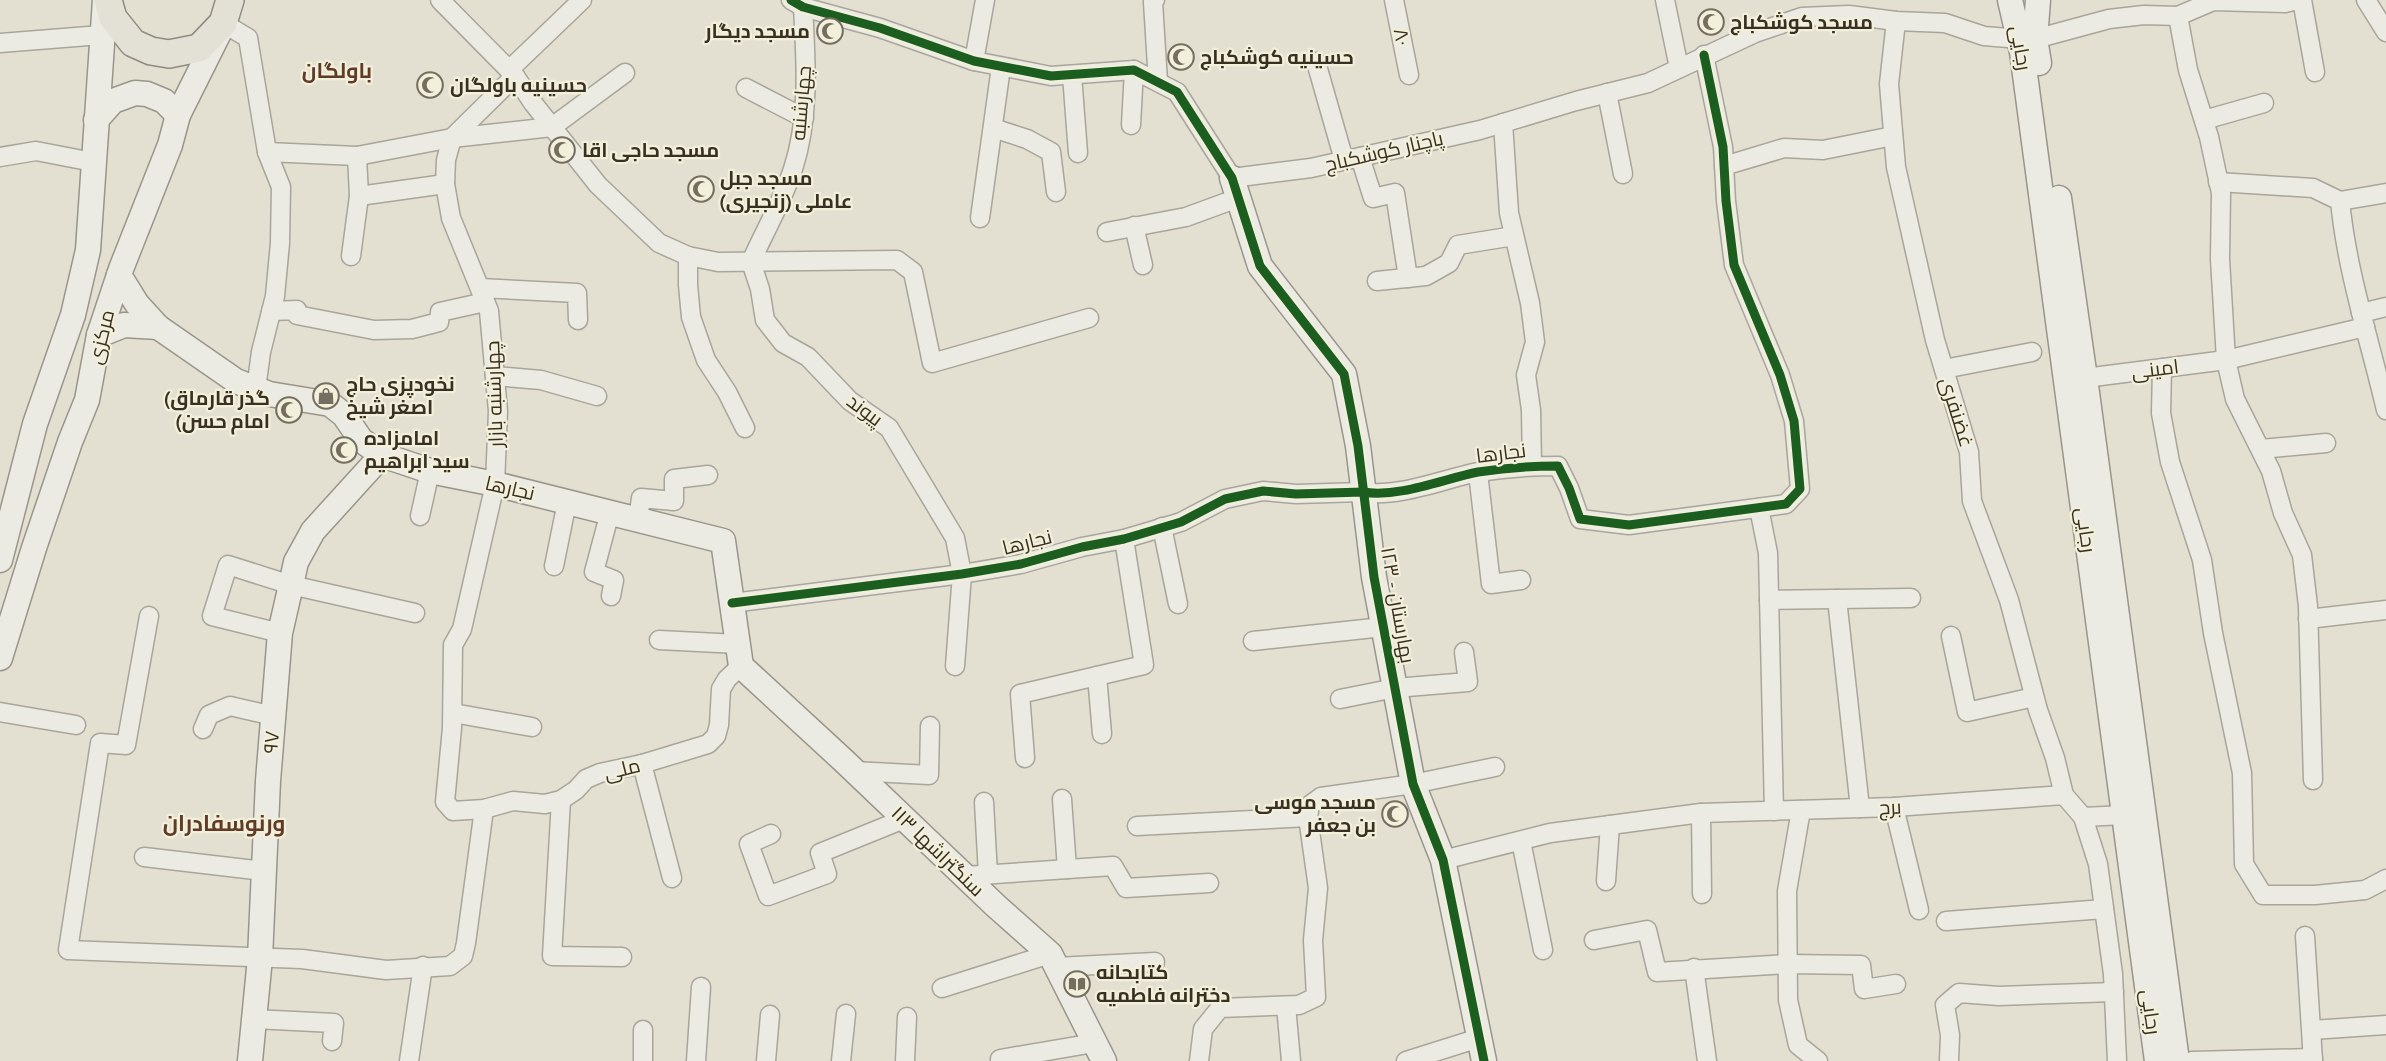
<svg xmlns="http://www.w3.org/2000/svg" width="2386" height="1061" viewBox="0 0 2386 1061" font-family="'Zilla Slab',Cairo,serif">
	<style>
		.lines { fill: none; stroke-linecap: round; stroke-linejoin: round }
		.street-casing { stroke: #a9a59a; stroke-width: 21 }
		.secondary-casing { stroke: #99958a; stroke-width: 27 }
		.primary-casing { stroke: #8f8b81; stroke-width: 30 }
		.street { stroke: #ecebe3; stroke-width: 18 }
		.secondary { stroke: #ecebe3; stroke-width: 24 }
		.primary { stroke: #e3e1d5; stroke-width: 27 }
		.cycleway-casing { stroke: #f2efda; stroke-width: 13 }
		.cycleway { stroke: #1b5e20; stroke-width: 9 }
		.labels { text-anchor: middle; stroke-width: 4.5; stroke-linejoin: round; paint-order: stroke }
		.poi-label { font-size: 20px; font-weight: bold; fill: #383023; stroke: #f2efda; text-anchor: start }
		.street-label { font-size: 20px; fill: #383023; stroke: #f2efda }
		.neighbourhood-label { font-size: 21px; font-weight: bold; fill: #603b27; stroke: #f2efda }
		.quarter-label { font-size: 22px; font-weight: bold; fill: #603b27; stroke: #f2efda }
	</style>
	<rect width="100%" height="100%" fill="#e3e0d2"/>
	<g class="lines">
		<g class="street-casing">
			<g id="street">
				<polyline points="440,0 515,76 533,103 598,185 659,243 688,256 718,262 897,260 913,272 932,363 1089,318"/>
				<polyline points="791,0 803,7 880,28 974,61 1051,76 1134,70 1177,92 1232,178 1311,168 1480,130 1576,101 1648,83 1755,33 1802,17 1849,15 1896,21 1945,23 1984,36 2020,39"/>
				<polyline points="1155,0 1153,2 1158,82"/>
				<polyline points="1394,0 1409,75"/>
				<polyline points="1665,0 1679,68"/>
				<polyline points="2297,0 2285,3 2213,1 2178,16 2188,70 2209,137 2221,193 2220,259 2226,360 2235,399 2271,471 2283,513 2302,555 2308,606 2313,780"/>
				<polyline points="2302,0 2315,72"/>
				<polyline points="2366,0 2386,32"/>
				<path d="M803,7C806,61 810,117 793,169C783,200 764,232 751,262L760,289L765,320L783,343L808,357L850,401L889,428L955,538L962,574L955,666"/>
				<polyline points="1896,21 1889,84 1896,167 1935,340 1969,452 1972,501 2009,600 2038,710 2055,758 2064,795"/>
				<polyline points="223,23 248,38 267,152 281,187 280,243 275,296 261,352 256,389"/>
				<polyline points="2035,39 2109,19 2144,15 2178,16"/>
				<polyline points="0,43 101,35"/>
				<polyline points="974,61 985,0"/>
				<polyline points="1316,62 1344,160"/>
				<polyline points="509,70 582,0"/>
				<polyline points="1072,75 1078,153"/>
				<polyline points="515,76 452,138 446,160 445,184 451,218 489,311 498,411 495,484 462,629 453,645 452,728 445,802 453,811 484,809 513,801 545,804 561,800 576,790 586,779 600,773 642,764 708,744 716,736 719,725 721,689 727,679 741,666"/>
				<polyline points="746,88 804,118"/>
				<polyline points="1607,93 1623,174"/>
				<polyline points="2204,120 2264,103"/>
				<polyline points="1503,123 1509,213 1530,303 1535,342 1526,375 1531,410 1532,466"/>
				<polyline points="1131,125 1134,70"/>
				<polyline points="993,128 1027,139 1051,152 1056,192"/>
				<polyline points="267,152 357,156 452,138 552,127 625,73"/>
				<polyline points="0,157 36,151 93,162"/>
				<polyline points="1360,157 1373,198 1395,193 1408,278"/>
				<polyline points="1724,166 1784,148 1823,150 1893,136"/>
				<path d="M2218,182L2313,188L2340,201C2347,273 2370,341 2386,410"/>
				<polyline points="359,196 445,184"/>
				<polyline points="2340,201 2386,193"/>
				<polyline points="980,218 1001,67"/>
				<polyline points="1134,226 1143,265"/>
				<polyline points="1107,232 1186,217 1238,198"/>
				<polyline points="351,256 359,196 357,156"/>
				<polyline points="688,256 688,285 691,317 706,360 727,392 745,428"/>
				<polyline points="1377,281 1426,276 1449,263 1458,245 1514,236"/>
				<polyline points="480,288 577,293 578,320"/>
				<polyline points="271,311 297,310 297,315 374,330 412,329 439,322 440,312 485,302"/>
				<polyline points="2361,313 2386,307"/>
				<polyline points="2162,368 2161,413 2170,462 2202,560 2213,633 2242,773 2244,864 2263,895 2315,895 2365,890 2386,879"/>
				<polyline points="1944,369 2032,352"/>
				<polyline points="495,376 541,380 597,396"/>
				<polyline points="2085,378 2226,360 2365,327"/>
				<polyline points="2261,449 2326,443"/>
				<polyline points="1478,473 1491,584 1521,580"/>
				<polyline points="1759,508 1768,553 1774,811"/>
				<polyline points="610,512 594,572 614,580 611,596"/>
				<polyline points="420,516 430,471"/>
				<polyline points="638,519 641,498 674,501 674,479 708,475"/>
				<polyline points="1162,527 1178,604"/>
				<polyline points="554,566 567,502"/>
				<polyline points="1837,599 1860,808"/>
				<polyline points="1769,600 1911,598"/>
				<path d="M732,603L962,574L1021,564L1082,547L1124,539L1181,522L1225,499L1263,491L1296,494L1363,492C1399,498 1443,479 1478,472C1505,468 1531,466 1558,466L1569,488L1580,519L1629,525L1786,504L1800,489L1794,421L1780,375L1734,265L1726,201L1723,147L1704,55"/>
				<polyline points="149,616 126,745 100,743 68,950 302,959 386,970 450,966 463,956 466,943 484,809"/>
				<polyline points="2308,619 2386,610"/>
				<polyline points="280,633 212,616 228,565 291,585 415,613"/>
				<polyline points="1951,636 1967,712 2034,697"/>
				<polyline points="659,640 738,644"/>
				<polyline points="1253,641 1383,627"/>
				<polyline points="1097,676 1102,734"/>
				<polyline points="1340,699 1395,688 1468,682 1464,652"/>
				<polyline points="0,712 76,725"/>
				<polyline points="453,713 532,727"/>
				<polyline points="203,729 209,715 230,706 274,716"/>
				<polyline points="1025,758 1020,694 1144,665 1124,539"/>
				<polyline points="642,764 672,878"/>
				<polyline points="854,771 929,775 930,726"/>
				<polyline points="1062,799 1067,869"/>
				<polyline points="561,800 552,956 622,957"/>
				<polyline points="984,802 988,875"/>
				<polyline points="1894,807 1919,910"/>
				<polyline points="1801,810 1787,891 1788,1000 1798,1045 1818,1061"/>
				<polyline points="1701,813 1702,894"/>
				<polyline points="2083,817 2125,815"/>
				<polyline points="1137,826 1308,817"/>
				<polyline points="771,834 749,844 768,896 827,874 820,853 904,819"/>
				<polyline points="1521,841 1543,950"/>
				<polyline points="144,857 263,871"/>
				<polyline points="1443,860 1550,833 1701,813 1894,807 2064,795 2083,817 2098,864 2113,974 2117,1061"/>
				<polyline points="965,876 1113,866 1126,888 1209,883"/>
				<polyline points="1606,881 1610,825"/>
				<polyline points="1946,921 2104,909"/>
				<polyline points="2305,936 2313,1061"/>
				<polyline points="1594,940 1647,930 1657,972 1787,964 1861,965 1864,989 1896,984"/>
				<polyline points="1056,967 1155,962"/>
				<polyline points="1694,968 1707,1061"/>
				<polyline points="942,988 1050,954"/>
				<polyline points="1286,1006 1291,1061"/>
				<polyline points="254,1019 334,1023 332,1041"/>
				<polyline points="2312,1030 2386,1025"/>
				<polyline points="1000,1059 1094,1043"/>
				<polyline points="409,1061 423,966"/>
				<polyline points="643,1061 643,1030"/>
				<polyline points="696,1061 701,987"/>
				<polyline points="766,1061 770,1015"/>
				<polyline points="841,1061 846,1014"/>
				<polyline points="905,1061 907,1017"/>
				<polyline points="1199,1061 1203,1029 1220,1008 1299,1005 1316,997 1313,940 1318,888 1308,817 1310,805 1321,797 1413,784 1495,767"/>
				<polyline points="1406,1061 1479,1038"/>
				<polyline points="1949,1061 1950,1035 1945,1005 1959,993 1999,996 2114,992"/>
				<polyline points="2192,1061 2313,1058"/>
			</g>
		</g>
		<g class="secondary-casing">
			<g id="secondary">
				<polyline points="2010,0 2022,52 2157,1061"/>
				<polyline points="2038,0 2035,39 2039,63"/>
				<polyline points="96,120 113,101 135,93 147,94 164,101 178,115"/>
				<polyline points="1232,178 1260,266 1344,374 1358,446 1374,577 1413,784 1443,860 1484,1061"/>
				<polyline points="2059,198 2085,378 2177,1061"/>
				<polyline points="119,275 137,304 158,327 236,381 269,394 330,404 344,415 361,440 382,455 430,471 495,484 723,541 741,666 843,760 996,906 1050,954 1104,1061"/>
				<polyline points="99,335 124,325 158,327"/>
				<polyline points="0,560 35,424 73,315 88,250 105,0"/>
				<polyline points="0,658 34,548 70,442 87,400 99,335 121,269 170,145 178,115 220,31"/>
				<polyline points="250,1061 260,958 268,781 280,633 291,585 296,562 313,531 382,455"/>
			</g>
		</g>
		<g class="primary-casing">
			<polyline id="primary" points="108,0 113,18 133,43 151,51 169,54 199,48 223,23 230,0"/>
		</g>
		<use href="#street" class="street"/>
		<use href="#secondary" class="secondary"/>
		<use href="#primary" class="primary"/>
		<g class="cycleway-casing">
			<g id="cycleway">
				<polyline points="791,0 803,7 880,28 974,61 1051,76 1134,70 1177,92 1232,178 1260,266 1344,374 1358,446 1374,577 1413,784 1443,860 1484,1061"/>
				<path d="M732,603L962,574L1021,564L1082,547L1124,539L1181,522L1225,499L1263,491L1296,494L1363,492C1399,498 1443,479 1478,472C1505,468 1531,466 1558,466L1569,488L1580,519L1629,525L1786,504L1800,489L1794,421L1780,375L1734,265L1726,201L1723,147L1704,55"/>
			</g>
		</g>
		<use href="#cycleway" class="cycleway"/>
	</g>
	<defs>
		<g id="mosque-ring" transform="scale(1.35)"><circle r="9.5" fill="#f2efda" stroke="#746e60" stroke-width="1.5"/><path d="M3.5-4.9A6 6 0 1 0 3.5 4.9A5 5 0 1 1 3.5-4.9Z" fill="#746e60"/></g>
		<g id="shop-ring" transform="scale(1.35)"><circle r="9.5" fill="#f2efda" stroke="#746e60" stroke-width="1.5"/><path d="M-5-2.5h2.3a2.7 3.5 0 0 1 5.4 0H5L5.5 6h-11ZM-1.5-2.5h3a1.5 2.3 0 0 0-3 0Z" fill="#746e60"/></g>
		<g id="library-ring" transform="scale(1.35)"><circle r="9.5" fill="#f2efda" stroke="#746e60" stroke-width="1.5"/><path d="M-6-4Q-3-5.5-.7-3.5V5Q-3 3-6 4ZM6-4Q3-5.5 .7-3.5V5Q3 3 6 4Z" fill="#746e60"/></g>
	</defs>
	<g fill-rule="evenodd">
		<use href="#mosque-ring" x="1711" y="22"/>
		<use href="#mosque-ring" x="830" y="31"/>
		<use href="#mosque-ring" x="1181" y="57"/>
		<use href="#mosque-ring" x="430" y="85"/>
		<use href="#mosque-ring" x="562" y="150"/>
		<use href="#mosque-ring" x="701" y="189"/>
		<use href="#shop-ring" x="326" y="396"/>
		<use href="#mosque-ring" x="289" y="410"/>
		<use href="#mosque-ring" x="344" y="450"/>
		<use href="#mosque-ring" x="1395" y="814"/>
		<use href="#library-ring" x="1077" y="984"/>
	</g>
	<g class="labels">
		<g class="poi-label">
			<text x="1730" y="29">مسجد کوشکباج</text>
			<text x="810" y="38" text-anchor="end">مسجد دیگار</text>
			<text x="1200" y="64">حسینیه کوشکباج</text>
			<text x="450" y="92">حسینیه باولگان</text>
			<text x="582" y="157">مسجد حاجی اقا</text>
			<text x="720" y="185">مسجد جبل<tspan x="720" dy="23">عاملی (زنجیری)</tspan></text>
			<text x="346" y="391">نخودپزی حاج<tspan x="346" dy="23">اصغر شیخ</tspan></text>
			<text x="270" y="405" text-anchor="end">(گذر قارماق<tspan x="270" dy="23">(امام حسن</tspan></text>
			<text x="364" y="445">امامزاده<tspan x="364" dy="23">سید ابراهیم</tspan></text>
			<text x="1376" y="809" text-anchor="end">مسجد موسی<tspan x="1376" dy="23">بن جعفر</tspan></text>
			<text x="1096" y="979">کتابحانه<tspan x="1096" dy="23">دخترانه فاطمیه</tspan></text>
		</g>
		<g class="street-label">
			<text transform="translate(1402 37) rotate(79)" y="7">۸۰</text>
			<text transform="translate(2021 48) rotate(80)" y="7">رجایی</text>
			<text transform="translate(801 103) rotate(-85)" y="7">چهارشنبه</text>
			<text transform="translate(1384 151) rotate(-13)" y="7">پاچنار کوشکباج</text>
			<text transform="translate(101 337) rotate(-76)" y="7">مرکزی</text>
			<text transform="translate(2155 369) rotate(-7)" y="7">امینی</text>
			<text transform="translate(494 394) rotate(-92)" y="7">چهارشنبه بازار</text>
			<text transform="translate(865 410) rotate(37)" y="7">پیوند</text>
			<text transform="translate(1957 412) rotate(73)" y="7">غضنفری</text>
			<text transform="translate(1501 453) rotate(-7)" y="7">نجارها</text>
			<text transform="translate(510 488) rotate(13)" y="7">نجارها</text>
			<text transform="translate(2086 530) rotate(82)" y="7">رجایی</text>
			<text transform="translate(1027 542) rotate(-14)" y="7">نجارها</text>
			<text transform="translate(1398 605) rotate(80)" y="7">بهارستان - ۱۲۳</text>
			<text transform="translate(271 742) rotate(-85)" y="7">۹۷</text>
			<text transform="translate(622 769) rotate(-14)" y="7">ملی</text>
			<text transform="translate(1890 807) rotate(-3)" y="7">برج</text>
			<text transform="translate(938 851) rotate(44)" y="7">سنگتراشها ۱۱۳</text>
			<text transform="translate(2151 1012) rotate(82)" y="7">رجایی</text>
		</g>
		<g class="neighbourhood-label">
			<text x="337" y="78">باولگان</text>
		</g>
		<g class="quarter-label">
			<text x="224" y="831">ورنوسفادران</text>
		</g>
	</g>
</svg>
